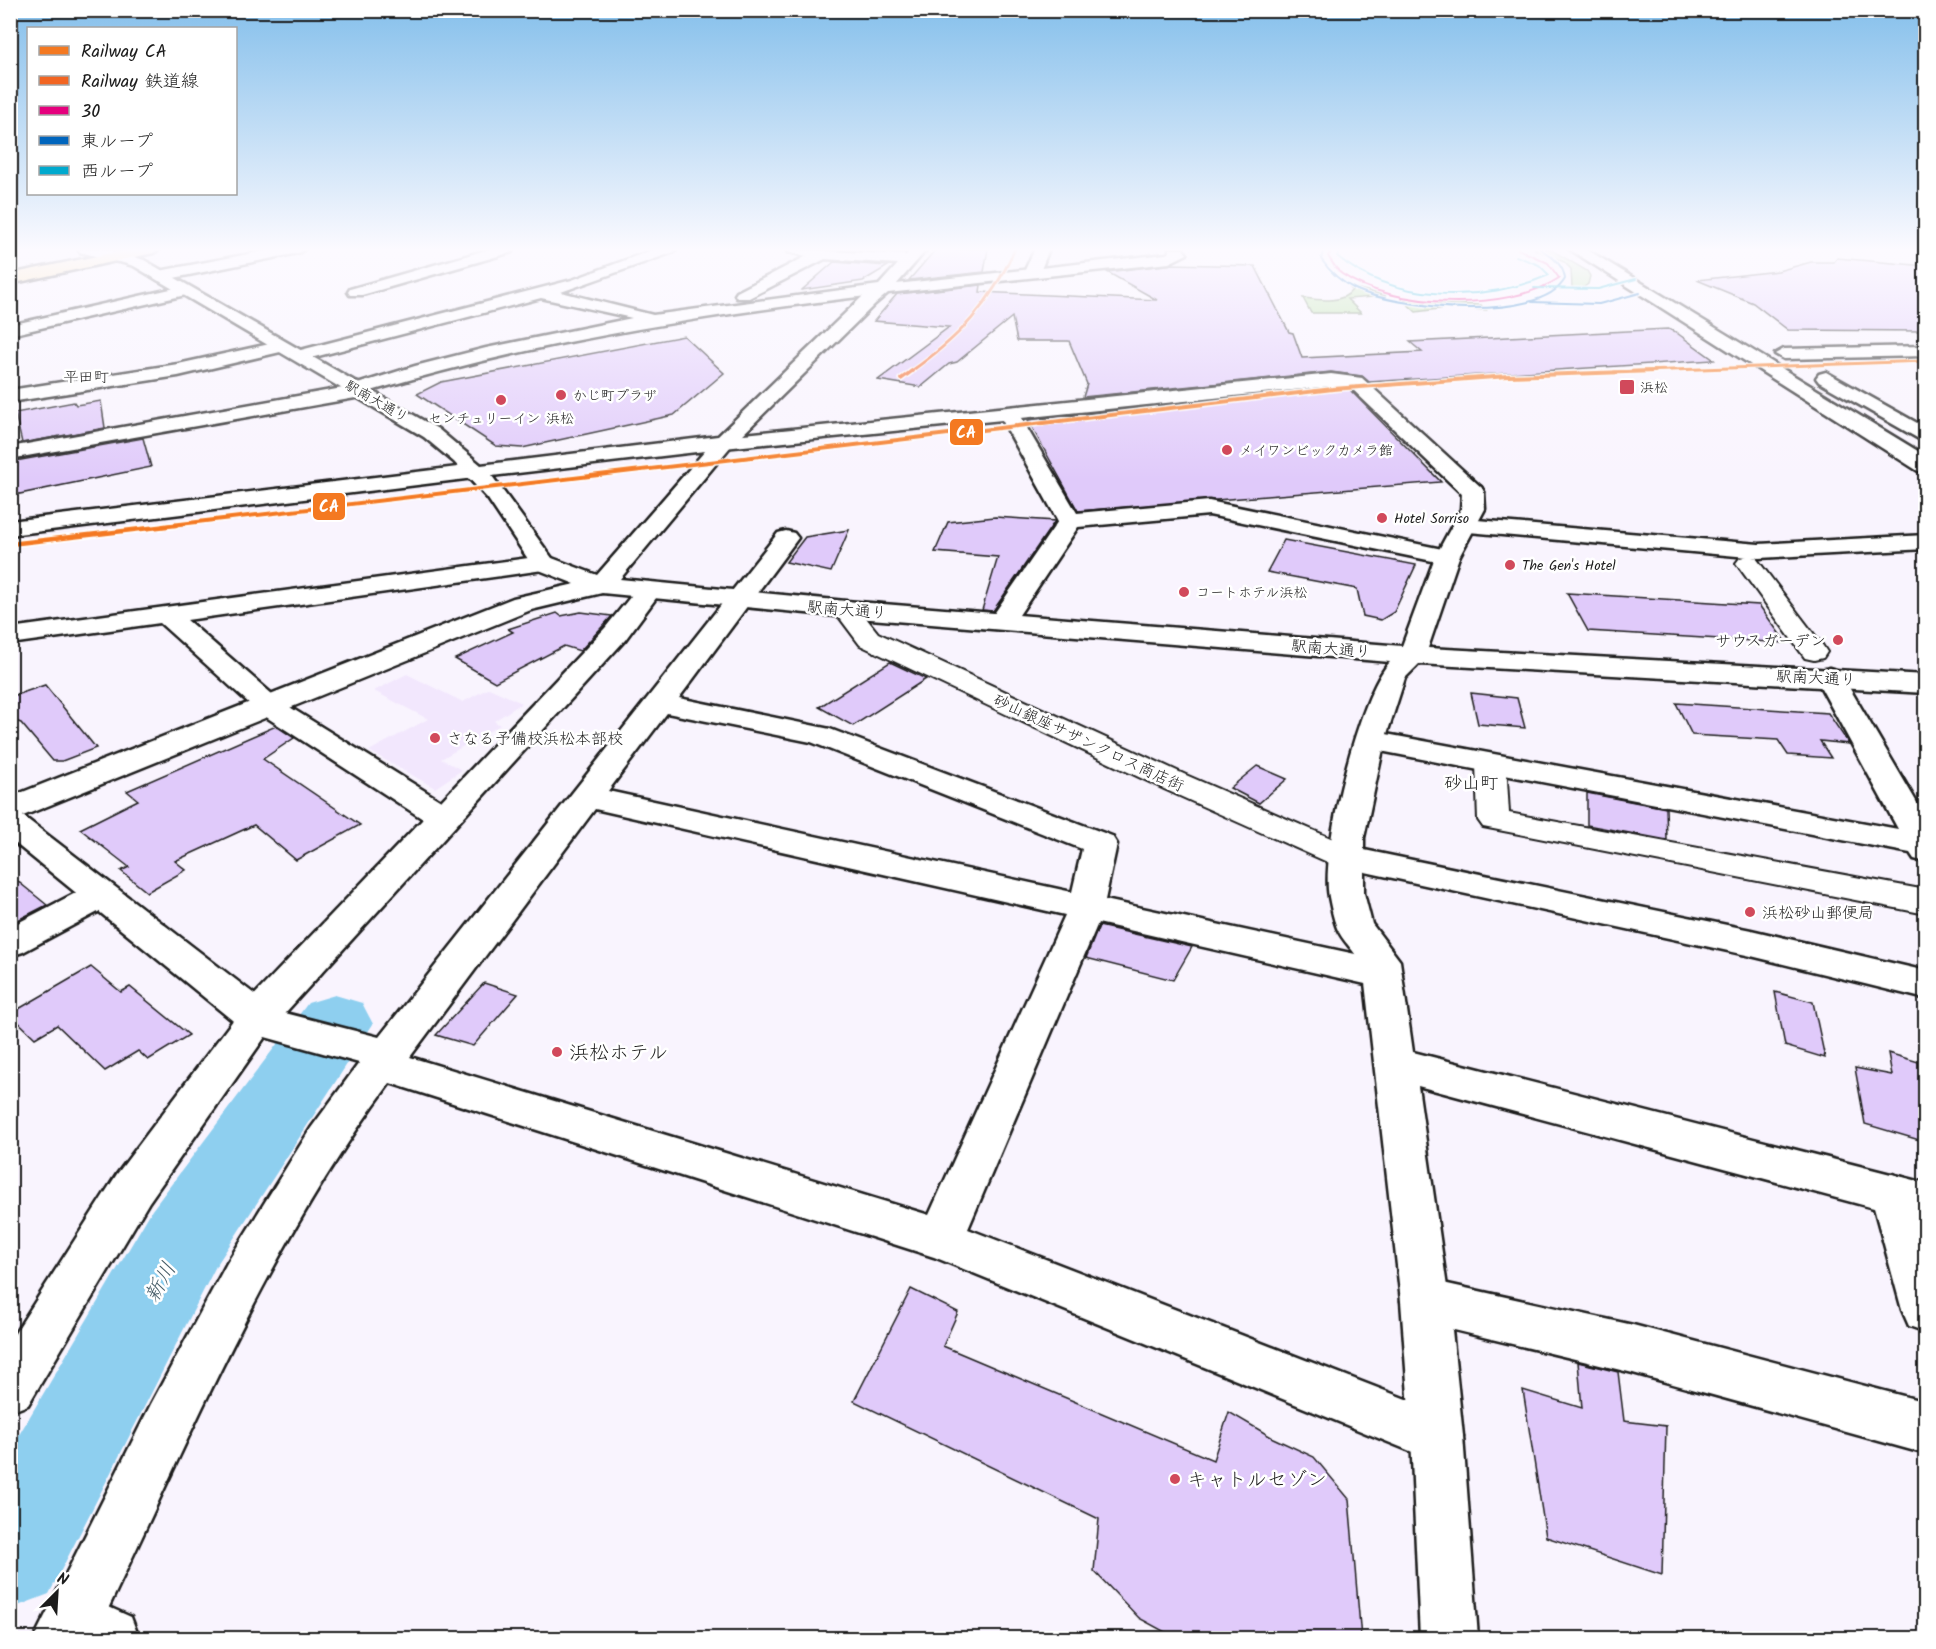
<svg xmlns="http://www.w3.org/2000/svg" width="1936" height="1649" viewBox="0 0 1936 1649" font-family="Kalam,'Klee One',sans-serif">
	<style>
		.built { fill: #f2e7fd }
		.green { fill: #b3e09f; stroke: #687e5e; stroke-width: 1.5 }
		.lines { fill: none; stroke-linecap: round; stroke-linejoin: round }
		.river { fill: #8ecfef; fill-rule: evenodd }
		.building { fill: #e0cafa; stroke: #1c1c1c; stroke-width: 1.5 }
		.pedestrian-casing { stroke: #1c1c1c; stroke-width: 4 }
		.minor-casing { stroke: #1c1c1c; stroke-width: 5 }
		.tertiary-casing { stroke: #1c1c1c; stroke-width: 5 }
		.trunk-casing { stroke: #1c1c1c; stroke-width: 5 }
		.pedestrian { fill: #fff; fill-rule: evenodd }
		.minor { fill: #fff; fill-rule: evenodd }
		.tertiary { fill: #fff; fill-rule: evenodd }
		.trunk { fill: #fedd96; fill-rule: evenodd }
		.bus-1-casing { stroke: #fff; stroke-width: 4.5 }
		.bus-2-casing { stroke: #fff; stroke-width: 4.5 }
		.bus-3-casing { stroke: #fff; stroke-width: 4.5 }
		.bus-1 { stroke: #e5007d; stroke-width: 2 }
		.bus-2 { stroke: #0065bd; stroke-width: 2 }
		.bus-3 { stroke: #00a9ce; stroke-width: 2 }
		.rail-1-far2-casing { stroke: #fff; stroke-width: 5 }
		.rail-1-far1-casing { stroke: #fff; stroke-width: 7 }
		.rail-1-casing { stroke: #fff; stroke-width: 8 }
		.rail-2-far1-casing { stroke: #fff; stroke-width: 5 }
		.rail-2-casing { stroke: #fff; stroke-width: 7 }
		.rail-1-far2 { stroke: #f47921; stroke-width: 3 }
		.rail-1-far1 { stroke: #f47921; stroke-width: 4 }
		.rail-1 { stroke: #f47921; stroke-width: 4.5 }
		.rail-2-far1 { stroke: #f26522; stroke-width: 3 }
		.rail-2 { stroke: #f26522; stroke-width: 4 }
		.poi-dot { fill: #d1495b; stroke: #fff; stroke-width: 2 }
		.labels { text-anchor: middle; stroke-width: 5; stroke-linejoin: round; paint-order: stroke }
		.far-poi-label { font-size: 14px; fill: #1c1c1c; stroke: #fff; text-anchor: start }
		.far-street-label { font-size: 14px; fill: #1c1c1c; stroke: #fff }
		.far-neighbourhood-label { font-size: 15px; fill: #1c1c1c; stroke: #fff }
		.street-label { font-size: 16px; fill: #1c1c1c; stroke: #fff }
		.poi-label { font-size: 16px; fill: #1c1c1c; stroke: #fff; text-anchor: start }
		.neighbourhood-label { font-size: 18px; fill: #1c1c1c; stroke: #fff }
		.near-poi-label { font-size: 20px; fill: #1c1c1c; stroke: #fff; text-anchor: start }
		.near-water-label { font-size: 21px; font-style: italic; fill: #445b66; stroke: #fff }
		.line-badge { stroke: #fff; stroke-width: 2 }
		.badge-label { font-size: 16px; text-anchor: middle; font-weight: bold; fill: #fff }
	</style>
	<rect width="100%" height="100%" fill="#f9f4fe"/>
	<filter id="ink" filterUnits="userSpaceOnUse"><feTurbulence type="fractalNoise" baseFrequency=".0167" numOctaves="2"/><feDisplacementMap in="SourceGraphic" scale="12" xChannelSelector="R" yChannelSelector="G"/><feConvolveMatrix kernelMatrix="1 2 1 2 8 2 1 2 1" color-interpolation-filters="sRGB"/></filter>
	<g filter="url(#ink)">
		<polygon class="built" points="407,674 463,702 489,688 522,703 494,721 500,725 441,759 462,770 435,788 369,751 428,719 374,691"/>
		<g class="green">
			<polygon points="1534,249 1550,249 1587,271 1590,276 1588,284 1581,289 1572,287 1571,269 1564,262"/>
			<path d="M1348,286L1386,296L1347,299L1361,313H1311L1303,298C1317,300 1343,304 1352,290Z"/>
			<polygon points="1401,298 1445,304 1481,305 1486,310 1446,308 1416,312"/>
		</g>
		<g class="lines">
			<polygon class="river" points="335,995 362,1003 373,1024 216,1266 49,1594 10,1609 10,1450 152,1210 308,1003"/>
		</g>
		<g class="building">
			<polygon points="936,249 988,249 984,272 909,280"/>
			<polygon points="1837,258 1926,266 1926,331 1788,330 1753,303 1697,280 1778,271 1811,262 1834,262"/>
			<polygon points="834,262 888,266 863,281 802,290"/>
			<polygon points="1172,264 1255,266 1289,332 1293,333 1302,358 1422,352 1410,342 1668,329 1674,331 1714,360 1369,382 1362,376 1331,372 1083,397 1087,384 1069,341 1017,341 1012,317 957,362 949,364 921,387 878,380 949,327 874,321 897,294 981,285 980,292 1157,300 1107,272"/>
			<polygon points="684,336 724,373 674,415 522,448 496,446 417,394 441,382"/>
			<polygon points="1331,388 1349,389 1441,482 1078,511 1028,420"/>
			<polygon points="101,401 105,428 22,443 15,413 74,402 76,405"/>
			<polygon points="143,438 151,467 10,496 10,462"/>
			<polygon points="995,517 1055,521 993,611 982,610 998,557 935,552 948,522"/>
			<polygon points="849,530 831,572 786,562 805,537"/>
			<polygon points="1284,540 1416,565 1394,612 1381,620 1363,616 1357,589 1267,572"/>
			<polygon points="1567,593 1759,605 1786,643 1588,631"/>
			<polygon points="581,612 612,616 580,651 564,646 495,682 455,659 513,632 508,629 557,613 561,616"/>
			<polygon points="890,662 926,679 853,726 819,707"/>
			<polygon points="45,685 96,748 62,761 53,761 21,723 10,719 10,697"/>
			<polygon points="1471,693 1517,698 1525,728 1478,724"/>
			<polygon points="1676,703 1828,713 1849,744 1820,741 1831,758 1788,755 1778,740 1692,735"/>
			<polygon points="276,726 294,738 263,759 360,825 296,860 254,825 175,861 186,870 147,892 121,871 129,867 80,829 138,800 127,791"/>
			<polygon points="1257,766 1287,779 1259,803 1230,788"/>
			<polygon points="1587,793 1666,808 1667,840 1587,825"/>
			<polygon points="10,875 47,905 10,924"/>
			<polygon points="1099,926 1192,947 1173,980 1086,958"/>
			<polygon points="91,967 121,992 130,987 189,1035 148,1060 138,1051 105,1071 57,1025 35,1038 10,1014"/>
			<polygon points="484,983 518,994 473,1046 436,1035"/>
			<polygon points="1775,992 1813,1002 1825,1058 1785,1046"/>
			<polygon points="1888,1053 1922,1063 1926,1074 1926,1142 1865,1124 1855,1068 1892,1075"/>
			<polygon points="911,1289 958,1312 943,1346 1213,1460 1229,1412 1273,1438 1314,1457 1349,1499 1361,1638 1176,1638 1139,1618 1094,1571 1099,1519 854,1401"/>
			<polygon points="1578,1362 1618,1372 1624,1421 1666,1426 1662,1575 1546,1537 1523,1390 1582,1408"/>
		</g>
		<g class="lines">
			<g class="pedestrian-casing">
				<g id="pedestrian">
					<polygon points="1748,556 1756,558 1823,646 1827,652 1823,658 1814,660 1805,658 1736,563 1740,558"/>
					<polygon points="846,601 855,604 878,633 1186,775 1356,849 1361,857 1356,865 1345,868 1334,865 1164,789 860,645 833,609 837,604"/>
					<polygon points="1491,754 1501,757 1506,763 1509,813 1926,890 1926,914 1483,827 1478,820 1476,763 1481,757"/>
				</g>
			</g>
			<g class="minor-casing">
				<g id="minor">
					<polygon points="78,249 104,249 123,254 126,257 118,262 80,252"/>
					<polygon points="275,249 305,249 298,253 159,281 151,276 159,271"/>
					<polygon points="490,249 514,249 512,252 362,295 350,295 348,292 350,289"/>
					<path d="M655,249H676L674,252L561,292L653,315L879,285L898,264L825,259L749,298H737L735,295L737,292L807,256L788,252L786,249L906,255L912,249H927L890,292L884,294C710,314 539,341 371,391L361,397L10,459V447L348,387L415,366L486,348L632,318L541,298L299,361L290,356L293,352L572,280Z"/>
					<polygon points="1035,249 1049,249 1040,272 1032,277 1024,272"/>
					<polygon points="184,286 190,288 192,291 190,294 10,335 10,325"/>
					<polygon points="283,341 292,346 289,350 178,376 10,402 10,390 178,364"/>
					<polygon points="1331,374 1362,378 1481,487 1484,492 1481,497 1465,497 1350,387 1331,386 1021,418 1077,513 1209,501 1447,550 1456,552 1459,557 1456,562 1447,564 1209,515 1078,527 1011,627 1002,629 993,627 989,621 1058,521 1002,420 724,448 717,446 713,442 717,438 724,436"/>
					<polygon points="474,465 482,467 485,472 482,477 10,535 10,521"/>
					<polygon points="1465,519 1759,544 1926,535 1926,549 1759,558 1457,531 1453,526 1457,521"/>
					<path d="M786,531L794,533L798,538L679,698L830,729L1112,836L1117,844L1105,900L1383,960L1396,964L1402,974L1396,984L1383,988L1098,923L968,1229L1455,1418L1463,1436L1455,1454L1437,1462L934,1257L390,1083C264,1251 185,1451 94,1638H34L151,1404L227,1263L311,1128L359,1063L265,1037L149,1202L28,1405L10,1412V1341L117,1174L243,1007L423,819L260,713L160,623L10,644V628L543,556L552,558L555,563L552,568L543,570L187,620L280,701L441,801L605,628L640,585L649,582L658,585L662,590L625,640L285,1013L379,1037L778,533ZM667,713L811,742L1082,849L1072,892L608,791ZM595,809L1065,915L929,1215L410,1057Z"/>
					<polygon points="1829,668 1839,671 1843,677 1926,818 1926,862 1914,859 1910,853 1370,749 1359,746 1355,740 1359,734 1370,731 1898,829 1815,677 1819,671"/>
					<polygon points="1345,846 1751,930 1926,971 1926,999 1751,956 1333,865 1328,857 1333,849"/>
					<polygon points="101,883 113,886 119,895 113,904 23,952 10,956 10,927 89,886"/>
					<polygon points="1892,1174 1908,1179 1926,1230 1926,1332 1909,1326 1902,1310 1870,1193 1876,1179"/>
					<polygon points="1425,1279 1633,1325 1926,1402 1926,1454 1633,1373 1425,1323 1408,1317 1401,1301 1408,1285"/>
				</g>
			</g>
			<g class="tertiary-casing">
				<g id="tertiary">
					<path d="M1169,249H1183L1187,254L1169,263L888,293L875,304L731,446L620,579L846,601L1402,646L1435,557L1461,509L1462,492L1465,487H1481L1484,492L1485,509L1459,557L1428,648L1926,675V693L1419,664L1405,678L1385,740L1364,838V893L1372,924L1400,961L1413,1052L1926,1183V1222L1418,1086L1449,1301L1463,1436L1478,1638H1420L1411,1436L1401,1301L1364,974C1362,955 1344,945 1337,928C1333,918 1331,907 1329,897C1320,852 1359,694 1390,662L846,617L602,593L531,610L23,816L271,1007L277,1018L271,1029L257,1033L243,1029L10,839V797L513,598L575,584L534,568L488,499L454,462L424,437L134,266L113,260L110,257L113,254L118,252L144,260L438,429L481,465L718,436L863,296L878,286L1166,254L1170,252ZM705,451L597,575L552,558L492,476Z"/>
					<polygon points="1569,249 1586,249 1926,456 1926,472 1918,471"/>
					<polygon points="1926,346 1926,356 1784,359 1775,354 1784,349"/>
					<polygon points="1826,372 1926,428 1926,443 1819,382 1816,378 1819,374"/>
					<polygon points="73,1591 131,1617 139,1638 52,1638 44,1620 53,1600"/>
				</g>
			</g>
			<g class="trunk-casing">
				<polygon id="trunk" points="131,249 160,249 153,253 10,284 10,274"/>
			</g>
			<use href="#pedestrian" class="pedestrian"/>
			<use href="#minor" class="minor"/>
			<use href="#tertiary" class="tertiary"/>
			<use href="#trunk" class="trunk"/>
			<g class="bus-1-casing">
				<path id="bus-1" d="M1333,249L1328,256C1332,262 1336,270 1342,274C1392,309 1509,312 1559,278L1548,263L1518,249"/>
			</g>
			<g class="bus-2-casing">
				<g id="bus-2">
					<path d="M1324,249L1321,259C1330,272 1341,282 1355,289C1395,308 1540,324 1565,279C1564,265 1552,256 1540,249"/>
					<polyline points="1532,302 1599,304 1640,293"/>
				</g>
			</g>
			<g class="bus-3-casing">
				<g id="bus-3">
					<path d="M1339,253L1337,256C1392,303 1485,303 1549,275L1539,265L1516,256"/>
					<polyline points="1534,288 1598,289 1636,279"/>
				</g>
			</g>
			<use href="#bus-1" class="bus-1"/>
			<use href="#bus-2" class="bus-2"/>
			<use href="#bus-3" class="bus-3"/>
			<g class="rail-1-far2-casing">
				<polyline id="rail-1-far2" points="1614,372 1926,361"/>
			</g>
			<g class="rail-1-far1-casing">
				<polyline id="rail-1-far1" points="163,526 1333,389 1508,376 1655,371"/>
			</g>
			<g class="rail-1-casing">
				<polyline id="rail-1" points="10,544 176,525"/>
			</g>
			<g class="rail-2-far1-casing">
				<path id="rail-2-far1" d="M910,372C960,337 990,305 1015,249"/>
			</g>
			<g class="rail-2-casing">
				<polyline id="rail-2" points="901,379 912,371"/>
			</g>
			<use href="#rail-1-far2" class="rail-1-far2"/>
			<use href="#rail-1-far1" class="rail-1-far1"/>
			<use href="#rail-1" class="rail-1"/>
			<use href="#rail-2-far1" class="rail-2-far1"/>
			<use href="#rail-2" class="rail-2"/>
		</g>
	</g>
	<linearGradient id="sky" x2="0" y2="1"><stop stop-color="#84bfeb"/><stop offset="0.52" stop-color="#fcfaff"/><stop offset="1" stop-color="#fcfaff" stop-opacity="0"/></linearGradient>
	<rect width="1936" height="480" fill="url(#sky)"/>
	<g class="poi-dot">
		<rect x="1619" y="379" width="16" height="16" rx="3"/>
		<circle cx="561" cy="395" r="6"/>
		<circle cx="501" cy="400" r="6"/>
		<circle cx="1227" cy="450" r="6"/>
		<circle cx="1382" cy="518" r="6"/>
		<circle cx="1510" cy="565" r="6"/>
		<circle cx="1184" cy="592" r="6"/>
		<circle cx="1838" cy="640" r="6"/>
		<circle cx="435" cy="738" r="6"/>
		<circle cx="1750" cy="912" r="6"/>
		<circle cx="557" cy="1052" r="6"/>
		<circle cx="1175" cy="1479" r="6"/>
	</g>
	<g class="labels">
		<g class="far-poi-label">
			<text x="1640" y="392">浜松</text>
			<text x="573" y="400">かじ町プラザ</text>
			<text x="501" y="423" text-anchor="middle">センチュリーイン 浜松</text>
			<text x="1239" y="455">メイワンビックカメラ館</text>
			<text x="1394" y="523">Hotel Sorriso</text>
			<text x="1522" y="570">The Gen's Hotel</text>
			<text x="1196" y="597">コートホテル浜松</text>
		</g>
		<g class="far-street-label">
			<text transform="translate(377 401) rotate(30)" y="5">駅南大通り</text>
		</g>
		<g class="far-neighbourhood-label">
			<text x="86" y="382">平田町</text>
		</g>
		<g class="street-label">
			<text transform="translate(847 609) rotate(5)" y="6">駅南大通り</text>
			<text transform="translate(1331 648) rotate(5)" y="6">駅南大通り</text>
			<text transform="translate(1816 677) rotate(3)" y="6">駅南大通り</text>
			<text transform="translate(1089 742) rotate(25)" y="6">砂山銀座サザンクロス商店街</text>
		</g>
		<g class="poi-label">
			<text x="1826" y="646" text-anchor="end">サウスガーデン</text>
			<text x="447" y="744">さなる予備校浜松本部校</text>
			<text x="1762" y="918">浜松砂山郵便局</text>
		</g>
		<g class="neighbourhood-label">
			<text x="1471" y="789">砂山町</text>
		</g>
		<g class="near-poi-label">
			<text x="569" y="1059">浜松ホテル</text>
			<text x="1187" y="1486">キャトルセゾン</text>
		</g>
		<g class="near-water-label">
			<text transform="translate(160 1282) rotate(-61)" y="7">新川</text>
		</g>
	</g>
	<g class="line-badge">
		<rect x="949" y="418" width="35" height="28" rx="6" fill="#f47921"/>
		<rect x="312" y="492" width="34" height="29" rx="6" fill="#f47921"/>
	</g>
	<g class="badge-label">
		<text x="966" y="438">CA</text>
		<text x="329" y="512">CA</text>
	</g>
	<rect width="1936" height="1649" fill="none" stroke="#fff" stroke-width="36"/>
	<rect x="18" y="18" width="1900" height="1613" fill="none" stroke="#1c1c1c" stroke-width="2" filter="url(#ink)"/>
	<rect x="27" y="27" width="210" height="168" fill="#ffffff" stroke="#a4a4a4" stroke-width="1.5"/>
	<rect x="39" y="46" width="30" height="9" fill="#f47921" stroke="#a4a4a4" stroke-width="1.5"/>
	<text x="81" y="57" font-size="18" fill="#1c1c1c">Railway CA</text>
	<rect x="39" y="76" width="30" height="9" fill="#f26522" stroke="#a4a4a4" stroke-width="1.5"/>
	<text x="81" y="87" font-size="18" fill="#1c1c1c">Railway 鉄道線</text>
	<rect x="39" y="106" width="30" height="9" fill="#e5007d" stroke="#a4a4a4" stroke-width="1.5"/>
	<text x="81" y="117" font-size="18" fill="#1c1c1c">30</text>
	<rect x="39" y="136" width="30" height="9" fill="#0065bd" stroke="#a4a4a4" stroke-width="1.5"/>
	<text x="81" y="147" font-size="18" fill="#1c1c1c">東ループ</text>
	<rect x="39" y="166" width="30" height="9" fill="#00a9ce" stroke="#a4a4a4" stroke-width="1.5"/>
	<text x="81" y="177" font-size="18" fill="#1c1c1c">西ループ</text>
	<g transform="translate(57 1592) rotate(24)" stroke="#ffffff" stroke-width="4.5" paint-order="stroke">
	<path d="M0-4.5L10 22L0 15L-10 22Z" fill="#1c1c1c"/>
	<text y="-9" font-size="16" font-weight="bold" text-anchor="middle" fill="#1c1c1c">N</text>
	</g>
</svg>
